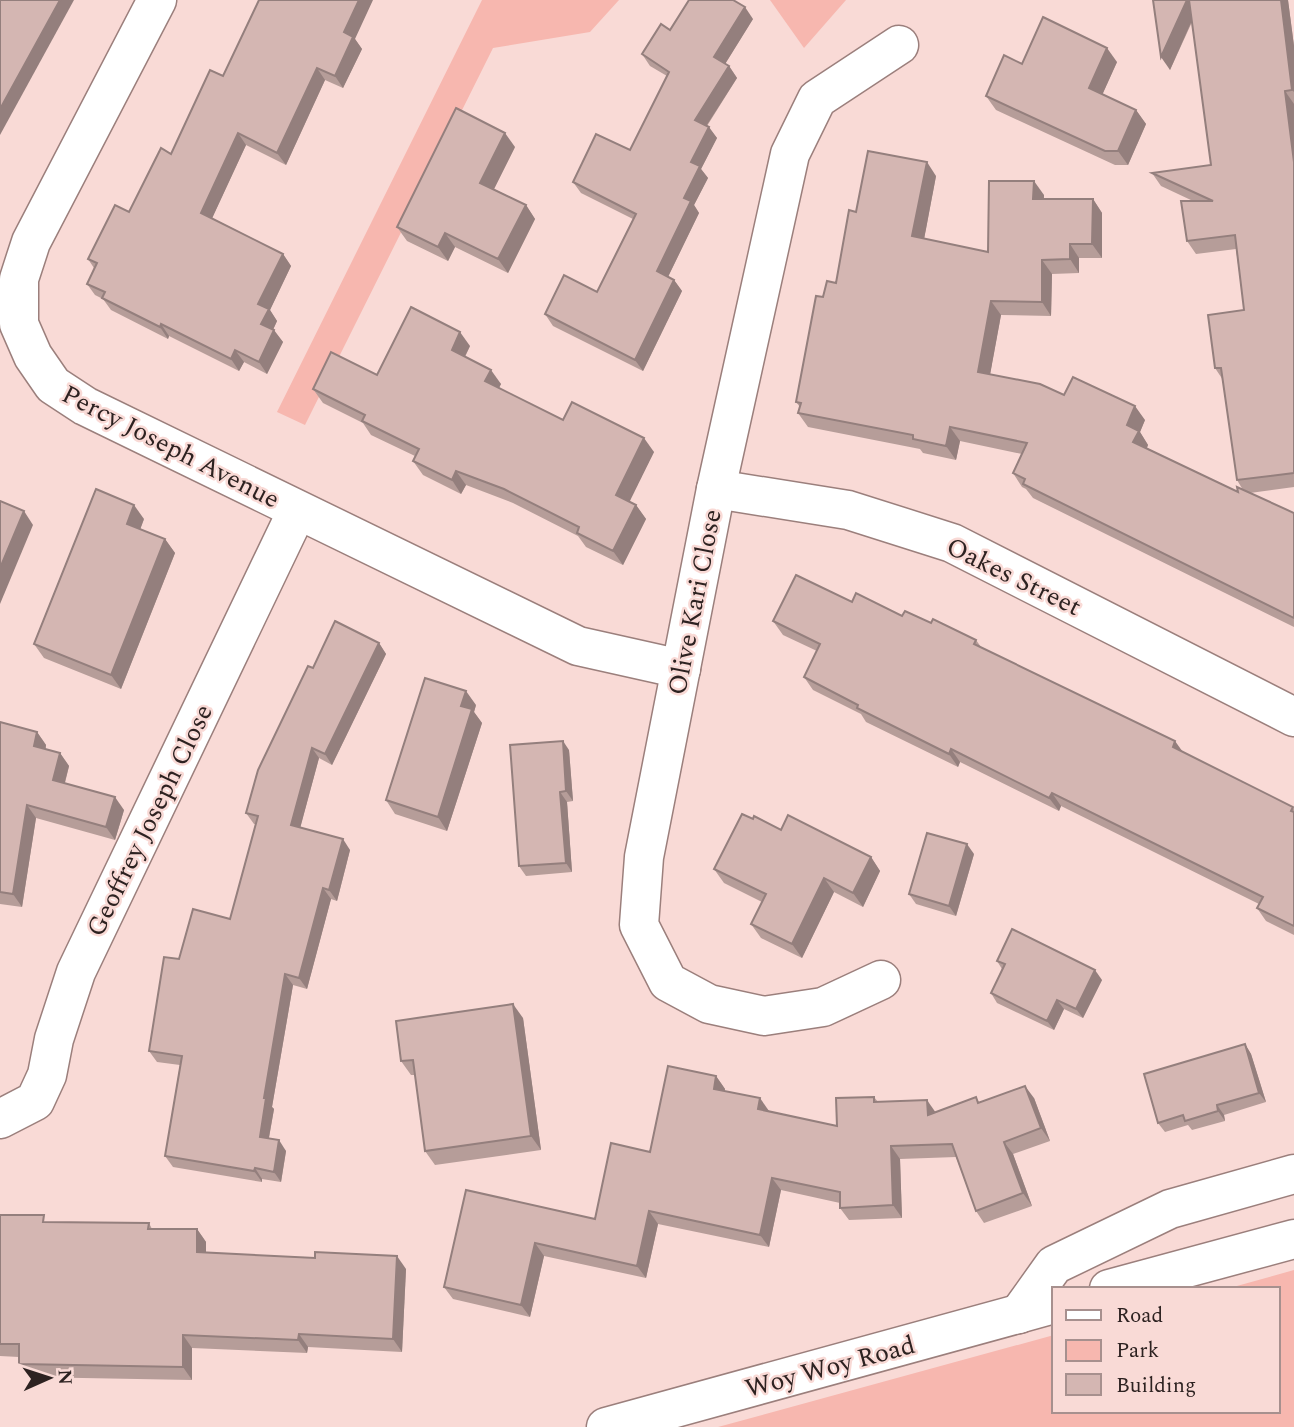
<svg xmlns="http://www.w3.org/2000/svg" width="1294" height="1427" viewBox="0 0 1294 1427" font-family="Spectral,serif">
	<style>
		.green { fill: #f7b7af }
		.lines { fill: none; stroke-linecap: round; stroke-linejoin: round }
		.minor-casing { stroke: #9b7f7c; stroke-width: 41 }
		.major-casing { stroke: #9b7f7c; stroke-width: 41 }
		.minor { stroke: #fff; stroke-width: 38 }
		.major { stroke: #fff; stroke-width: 38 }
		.wall { fill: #b69d99 }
		.shaded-wall { fill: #947f7d }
		.building { fill: #d4b6b2; stroke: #947f7d; stroke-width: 2 }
		.labels { text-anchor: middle; stroke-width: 5; stroke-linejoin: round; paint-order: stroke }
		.street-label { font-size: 26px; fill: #2d2221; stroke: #f9dad6 }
	</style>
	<rect width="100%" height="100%" fill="#f9dad6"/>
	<g class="green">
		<polygon points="482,0 619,0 590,32 493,48 305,425 277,412"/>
		<polygon points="770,0 846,0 804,48"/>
		<polygon points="1294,1270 1294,1427 718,1427 1054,1335 1054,1411 1278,1411 1278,1289 1226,1289"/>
	</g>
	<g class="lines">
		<g class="minor-casing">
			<g id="minor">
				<polyline points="157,0 31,242 19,279 19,324 33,356 53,385 85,406 578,646 681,669"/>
				<polyline points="716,489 848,510 952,543 1294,717"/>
				<polyline points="881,980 823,1007 764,1016 709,1004 668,982 639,925 644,857 716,489 790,154 817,99 899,45"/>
				<polyline points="0,1119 35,1101 47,1075 54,1039 76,972 297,511"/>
				<polyline points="1019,1314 1054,1265 1170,1209 1294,1174"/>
			</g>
		</g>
		<g class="major-casing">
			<g id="major">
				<polyline points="1109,1289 1294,1239"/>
				<polyline points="606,1427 1054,1304"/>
			</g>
		</g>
		<use href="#minor" class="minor"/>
		<use href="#major" class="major"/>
	</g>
	<g class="wall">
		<polygon points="1153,0 1288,0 1294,46 1294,487 1250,493 1294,513 1294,627 1033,498 1026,489 1022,487 1013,473 1022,454 960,441 956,460 923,453 920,449 808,427 798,413 800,407 796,402 823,297 836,283 856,212 936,176 924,239 988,252 1044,195 1044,199 1093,199 1102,213 1102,258 1079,258 1079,273 1052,274 1051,316 1001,315 990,374 1145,420 1140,432 1148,445 1147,448 1238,492 1243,490 1237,480 1223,380 1215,368 1244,310 1236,249 1196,254 1187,241 1193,201 1161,186 1152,173 1211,165 1192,22 1170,70"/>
		<polygon points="753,19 725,64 729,66 737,78 707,126 717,138 701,169 708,178 694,205 699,213 668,277 674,280 682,291 643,371 553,326 545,314 597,292 633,219 581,193 573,182 630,150 667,76 650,66 642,54 670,30"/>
		<polygon points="355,39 362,49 343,88 325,80 286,165 246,145 212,218 283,254 291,266 270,310 277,321 273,330 283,342 267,374 244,362 239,371 169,336 168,339 111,310 103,299 95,295 87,284 94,268 88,259 129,212 171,154 223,76"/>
		<polygon points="1117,62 1102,95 1136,110 1146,124 1128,165 1115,165 996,110 986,96 1022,64"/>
		<polygon points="515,147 494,189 526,205 535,219 508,273 455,247 448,261 407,241 397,227"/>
		<polygon points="470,346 465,357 501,384 499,388 563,420 654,452 629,501 636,505 646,519 623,565 586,547 578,536 513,503 466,485 461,494 423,475 413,461 415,456 371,435 363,423 323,403 313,389 377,375"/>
		<polygon points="144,519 140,529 165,539 175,553 121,689 44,658 34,644"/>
		<polygon points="852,602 931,623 976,640 981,647 1183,752 1293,807 1294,809 1294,935 1266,921 1257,908 1259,904 1061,806 1059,811 960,762 958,767 866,722 861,714 813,690 804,677 817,651 783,635 773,621"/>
		<polygon points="379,643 386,654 332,765 319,758 300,828 350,850 337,901 331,899 307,989 293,985 272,1107 274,1109 269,1138 286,1151 281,1182 262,1179 262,1182 173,1167 165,1156 180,1065 157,1062 149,1051 179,959 230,919 256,824 254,824 246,813 313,668"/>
		<polygon points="476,705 474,712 482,723 447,831 395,814 386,800"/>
		<polygon points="0,722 37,732 46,745 46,749 60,753 69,766 65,783 124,810 115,840 36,818 22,907 0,904"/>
		<polygon points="569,750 573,801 567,802 572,872 526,876 519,866"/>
		<polygon points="753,819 781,830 871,857 880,871 863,907 834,892 802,958 761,938 751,924 762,902 724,883 714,869"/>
		<polygon points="974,854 956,916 916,904 909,894"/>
		<polygon points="997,961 1102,980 1083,1018 1064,1009 1054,1030 997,1003 991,993 1002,969"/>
		<polygon points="523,1018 541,1150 435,1165 425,1151 415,1075 411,1075 401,1061"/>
		<polygon points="1245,1044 1251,1054 1266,1102 1224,1115 1225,1121 1192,1130 1188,1125 1165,1132 1158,1123"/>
		<polygon points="716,1076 725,1089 725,1091 769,1111 837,1126 874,1097 878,1102 935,1112 976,1097 979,1102 1034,1098 1050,1141 1013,1154 1032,1206 984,1223 976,1211 956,1157 900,1159 902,1218 849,1220 840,1208 840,1203 781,1190 769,1247 658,1224 646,1278 544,1256 530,1317 453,1299 444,1287 466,1190 595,1219 650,1152"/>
		<polygon points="0,1215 49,1223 149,1223 152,1229 197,1229 206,1242 206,1252 406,1269 402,1352 308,1347 307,1353 192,1348 192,1380 28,1377 19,1364 19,1357 0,1356"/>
	</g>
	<g class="shaded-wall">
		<polygon points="60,0 74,0 0,135 0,109"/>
		<polygon points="359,0 373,0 355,39 362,49 343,88 335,76 344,32"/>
		<polygon points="1187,0 1191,0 1197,9 1170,70 1161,57"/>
		<polygon points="1281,0 1288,0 1294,46 1294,92 1292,90"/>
		<polygon points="745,7 753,19 722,69 714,57"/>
		<polygon points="1107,48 1117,62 1099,102 1089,88"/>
		<polygon points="729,66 737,78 703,131 695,120"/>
		<polygon points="317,68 325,80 286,165 277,153"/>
		<polygon points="1285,91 1294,104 1294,162"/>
		<polygon points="1136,110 1146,124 1128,165 1118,151"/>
		<polygon points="709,127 717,138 701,169 708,178 694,205 699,213 665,283 657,271 684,198 691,162"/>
		<polygon points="238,133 246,145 209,225 201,213"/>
		<polygon points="505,133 515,147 490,197 480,183"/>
		<polygon points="927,162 936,176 922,250 912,236"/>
		<polygon points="1034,181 1044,195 1043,213 1033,199"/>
		<polygon points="1093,199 1102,213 1102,258 1092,244"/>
		<polygon points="526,205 535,219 508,273 498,259"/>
		<polygon points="445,233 455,247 448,261 438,247"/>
		<polygon points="1070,244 1079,258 1079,273 1070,259"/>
		<polygon points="283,254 291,266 270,310 277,321 270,336 261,324 258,304"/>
		<polygon points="1042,260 1052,274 1051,316 1042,302"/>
		<polygon points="674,280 682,291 643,371 635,360"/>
		<polygon points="991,301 1001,315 988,386 978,372"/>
		<polygon points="161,324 169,336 168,339 160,327"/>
		<polygon points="274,330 283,342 267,374 259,362"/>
		<polygon points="460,332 470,346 461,364 452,350"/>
		<polygon points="235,350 244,362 239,371 231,359"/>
		<polygon points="491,370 501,384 495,395 485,381"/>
		<polygon points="1135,406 1145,420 1140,432 1148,445 1143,456 1133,442 1127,425"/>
		<polygon points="950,427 960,441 956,460 946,446"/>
		<polygon points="644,438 654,452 626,509 616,495"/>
		<polygon points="456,471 466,485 461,494 452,480"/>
		<polygon points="134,505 144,519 137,538 127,524"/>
		<polygon points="636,505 646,519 623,565 613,551"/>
		<polygon points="24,511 33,525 0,604 0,568"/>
		<polygon points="165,539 175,553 121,689 111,675"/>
		<polygon points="379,643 386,654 332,765 325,754"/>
		<polygon points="466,691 476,705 474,712 482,723 447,831 438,817 461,706"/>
		<polygon points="37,732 46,745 43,759 34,746"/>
		<polygon points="563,741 569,750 573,801 566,791"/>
		<polygon points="1175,741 1185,755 1173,747"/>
		<polygon points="312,748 319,758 298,836 291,825"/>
		<polygon points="951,749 960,762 958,767 949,754"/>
		<polygon points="60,753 69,766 62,793 53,780"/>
		<polygon points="560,792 567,802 572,872 566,863"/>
		<polygon points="1052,793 1061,806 1059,811 1049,798"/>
		<polygon points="115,797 124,810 115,840 106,827"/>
		<polygon points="27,805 36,818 22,907 13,894"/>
		<polygon points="343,839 350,850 337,901 329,890"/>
		<polygon points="967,844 974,854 956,916 949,906"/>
		<polygon points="871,857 880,871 863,907 853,893"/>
		<polygon points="824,878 834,892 802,958 792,944"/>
		<polygon points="323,888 331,899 307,989 299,978"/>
		<polygon points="1095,970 1102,980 1083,1018 1076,1009"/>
		<polygon points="285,974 293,985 272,1107 274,1109 267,1148 260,1137 264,1098"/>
		<polygon points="1057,1000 1064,1009 1054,1030 1047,1021"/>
		<polygon points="513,1004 523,1018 541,1150 531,1136"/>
		<polygon points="1245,1044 1251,1054 1266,1102 1259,1093"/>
		<polygon points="716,1076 725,1089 722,1102 714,1089"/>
		<polygon points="1025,1086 1034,1098 1050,1141 1041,1128"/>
		<polygon points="760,1098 769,1111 758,1109"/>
		<polygon points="927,1100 936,1113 928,1115"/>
		<polygon points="1217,1105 1224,1115 1225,1121 1218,1111"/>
		<polygon points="279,1140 286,1151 281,1182 274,1172"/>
		<polygon points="1004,1142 1013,1154 1032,1206 1023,1193"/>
		<polygon points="891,1146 900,1159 902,1218 893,1205"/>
		<polygon points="255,1168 262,1179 262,1182 254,1171"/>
		<polygon points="772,1178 781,1190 769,1247 760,1235"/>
		<polygon points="649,1211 658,1224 646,1278 637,1266"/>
		<polygon points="197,1229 206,1242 206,1264 197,1252"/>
		<polygon points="535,1243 544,1256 530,1317 521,1305"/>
		<polygon points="397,1256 406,1269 402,1352 393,1339"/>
		<polygon points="299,1334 308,1347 307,1353 298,1340"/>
		<polygon points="183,1335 192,1348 192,1380 183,1367"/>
	</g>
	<g class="building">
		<polygon points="0,0 60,0 0,109"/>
		<polygon points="259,0 359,0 344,32 353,37 335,76 317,68 277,153 238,133 201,213 283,254 258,304 269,309 261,324 274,330 259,362 235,350 231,359 161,324 160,327 102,298 105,292 87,284 97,263 88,259 115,205 129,212 161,148 171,154 210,70 223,76"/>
		<polygon points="689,0 733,0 745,7 714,57 729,66 695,120 709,127 691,162 700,166 684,198 691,201 657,271 674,280 635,360 545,314 564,275 597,292 636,214 573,182 596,134 630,150 669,72 642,54 661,24 670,30"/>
		<polygon points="1153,0 1187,0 1161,57"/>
		<polygon points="1189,0 1281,0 1292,90 1285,91 1294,162 1294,473 1237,480 1221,368 1215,368 1208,315 1244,310 1235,235 1187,241 1181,201 1213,201 1152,173 1211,165"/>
		<polygon points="1043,17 1107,48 1089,88 1136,110 1118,151 1105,151 986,96 1004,55 1022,64"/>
		<polygon points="456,108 505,133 480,183 526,205 498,259 445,233 438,247 397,227"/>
		<polygon points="868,151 927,162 912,236 988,252 989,181 1034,181 1033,199 1093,199 1092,244 1070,244 1070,259 1042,260 1042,302 991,301 978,372 1040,384 1064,395 1073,377 1135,406 1127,425 1139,431 1133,442 1238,492 1237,487 1294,513 1294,618 1023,484 1025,479 1013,473 1027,443 950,427 946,446 913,439 913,435 798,413 801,403 796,402 816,296 823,297 827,281 836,283 849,210 856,212"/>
		<polygon points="411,307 460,332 452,350 491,370 485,381 563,420 572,402 644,438 616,495 636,505 613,551 577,533 579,527 504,489 456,471 452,480 413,461 419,449 362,421 365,415 313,389 331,352 377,375"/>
		<polygon points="96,489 134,505 127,524 165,539 111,675 34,644"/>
		<polygon points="0,501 24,511 0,568"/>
		<polygon points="796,575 852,602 856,593 902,616 905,611 931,623 933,619 976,640 974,644 1175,741 1173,747 1293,807 1291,811 1294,812 1294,926 1257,908 1263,897 1052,793 1049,798 951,749 949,754 857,708 858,705 804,677 820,644 773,621"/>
		<polygon points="335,621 379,643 325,754 312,748 291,825 343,839 329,890 323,888 299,978 285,974 264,1098 266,1098 260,1137 279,1140 274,1172 255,1168 254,1171 165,1156 182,1056 149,1051 164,957 179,959 193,909 230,919 258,816 246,813 258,770 308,666 313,668"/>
		<polygon points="425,678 466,691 461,706 472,709 438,817 386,800"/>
		<polygon points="0,722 37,732 34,746 60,753 53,780 115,797 106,827 27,805 13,894 0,892"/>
		<polygon points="563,741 566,791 560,792 566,863 519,866 510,745"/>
		<polygon points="742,814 753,819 754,816 781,830 788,815 871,857 853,893 824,878 792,944 751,924 766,894 714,869"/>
		<polygon points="927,833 967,844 949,906 909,894"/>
		<polygon points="1012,929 1095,970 1076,1009 1057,1000 1047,1021 991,993 1005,964 997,961"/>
		<polygon points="513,1004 531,1136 425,1151 413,1060 401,1061 396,1021"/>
		<polygon points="1245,1044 1259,1093 1217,1105 1218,1111 1185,1121 1183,1115 1158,1123 1144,1074"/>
		<polygon points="668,1066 716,1076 714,1089 760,1098 758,1109 837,1126 836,1098 874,1097 874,1102 927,1100 928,1115 976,1097 978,1103 1025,1086 1041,1128 1004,1142 1023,1193 976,1211 952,1144 891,1146 893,1205 840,1208 840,1192 772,1178 760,1235 649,1211 637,1266 535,1243 521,1305 444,1287 466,1190 595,1219 611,1143 650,1152"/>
		<polygon points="0,1215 44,1215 43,1222 149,1223 148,1229 197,1229 197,1252 315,1258 315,1252 397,1256 393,1339 299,1334 298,1340 183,1335 183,1367 19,1364 19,1344 0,1344"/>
	</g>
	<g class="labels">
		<g class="street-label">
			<text transform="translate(171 446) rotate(27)" y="9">Percy Joseph Avenue</text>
			<text transform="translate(1014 576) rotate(26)" y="9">Oakes Street</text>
			<text transform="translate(694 602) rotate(-79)" y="9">Olive Kari Close</text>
			<text transform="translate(149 820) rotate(-64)" y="9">Geoffrey Joseph Close</text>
			<text transform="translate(830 1366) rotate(-15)" y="9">Woy Woy Road</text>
		</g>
	</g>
	<rect x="1052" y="1287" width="228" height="126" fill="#f9dad6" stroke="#a7908e" stroke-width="2"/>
	<rect x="1066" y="1310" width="35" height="10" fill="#ffffff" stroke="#a7908e" stroke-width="2"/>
	<text x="1116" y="1322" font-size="21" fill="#2d2221">Road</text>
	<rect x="1066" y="1340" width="35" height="21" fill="#f7b7af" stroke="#a7908e" stroke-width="2"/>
	<text x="1116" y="1357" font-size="21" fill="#2d2221">Park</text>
	<rect x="1066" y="1374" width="35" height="21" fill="#d4b6b2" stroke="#a7908e" stroke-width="2"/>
	<text x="1116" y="1392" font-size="21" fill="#2d2221">Building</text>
	<g transform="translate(49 1378) rotate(87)" stroke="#f9dad6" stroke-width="5" paint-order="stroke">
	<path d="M0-5L12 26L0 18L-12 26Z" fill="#2d2221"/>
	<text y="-10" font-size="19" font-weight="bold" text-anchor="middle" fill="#2d2221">N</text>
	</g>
</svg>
